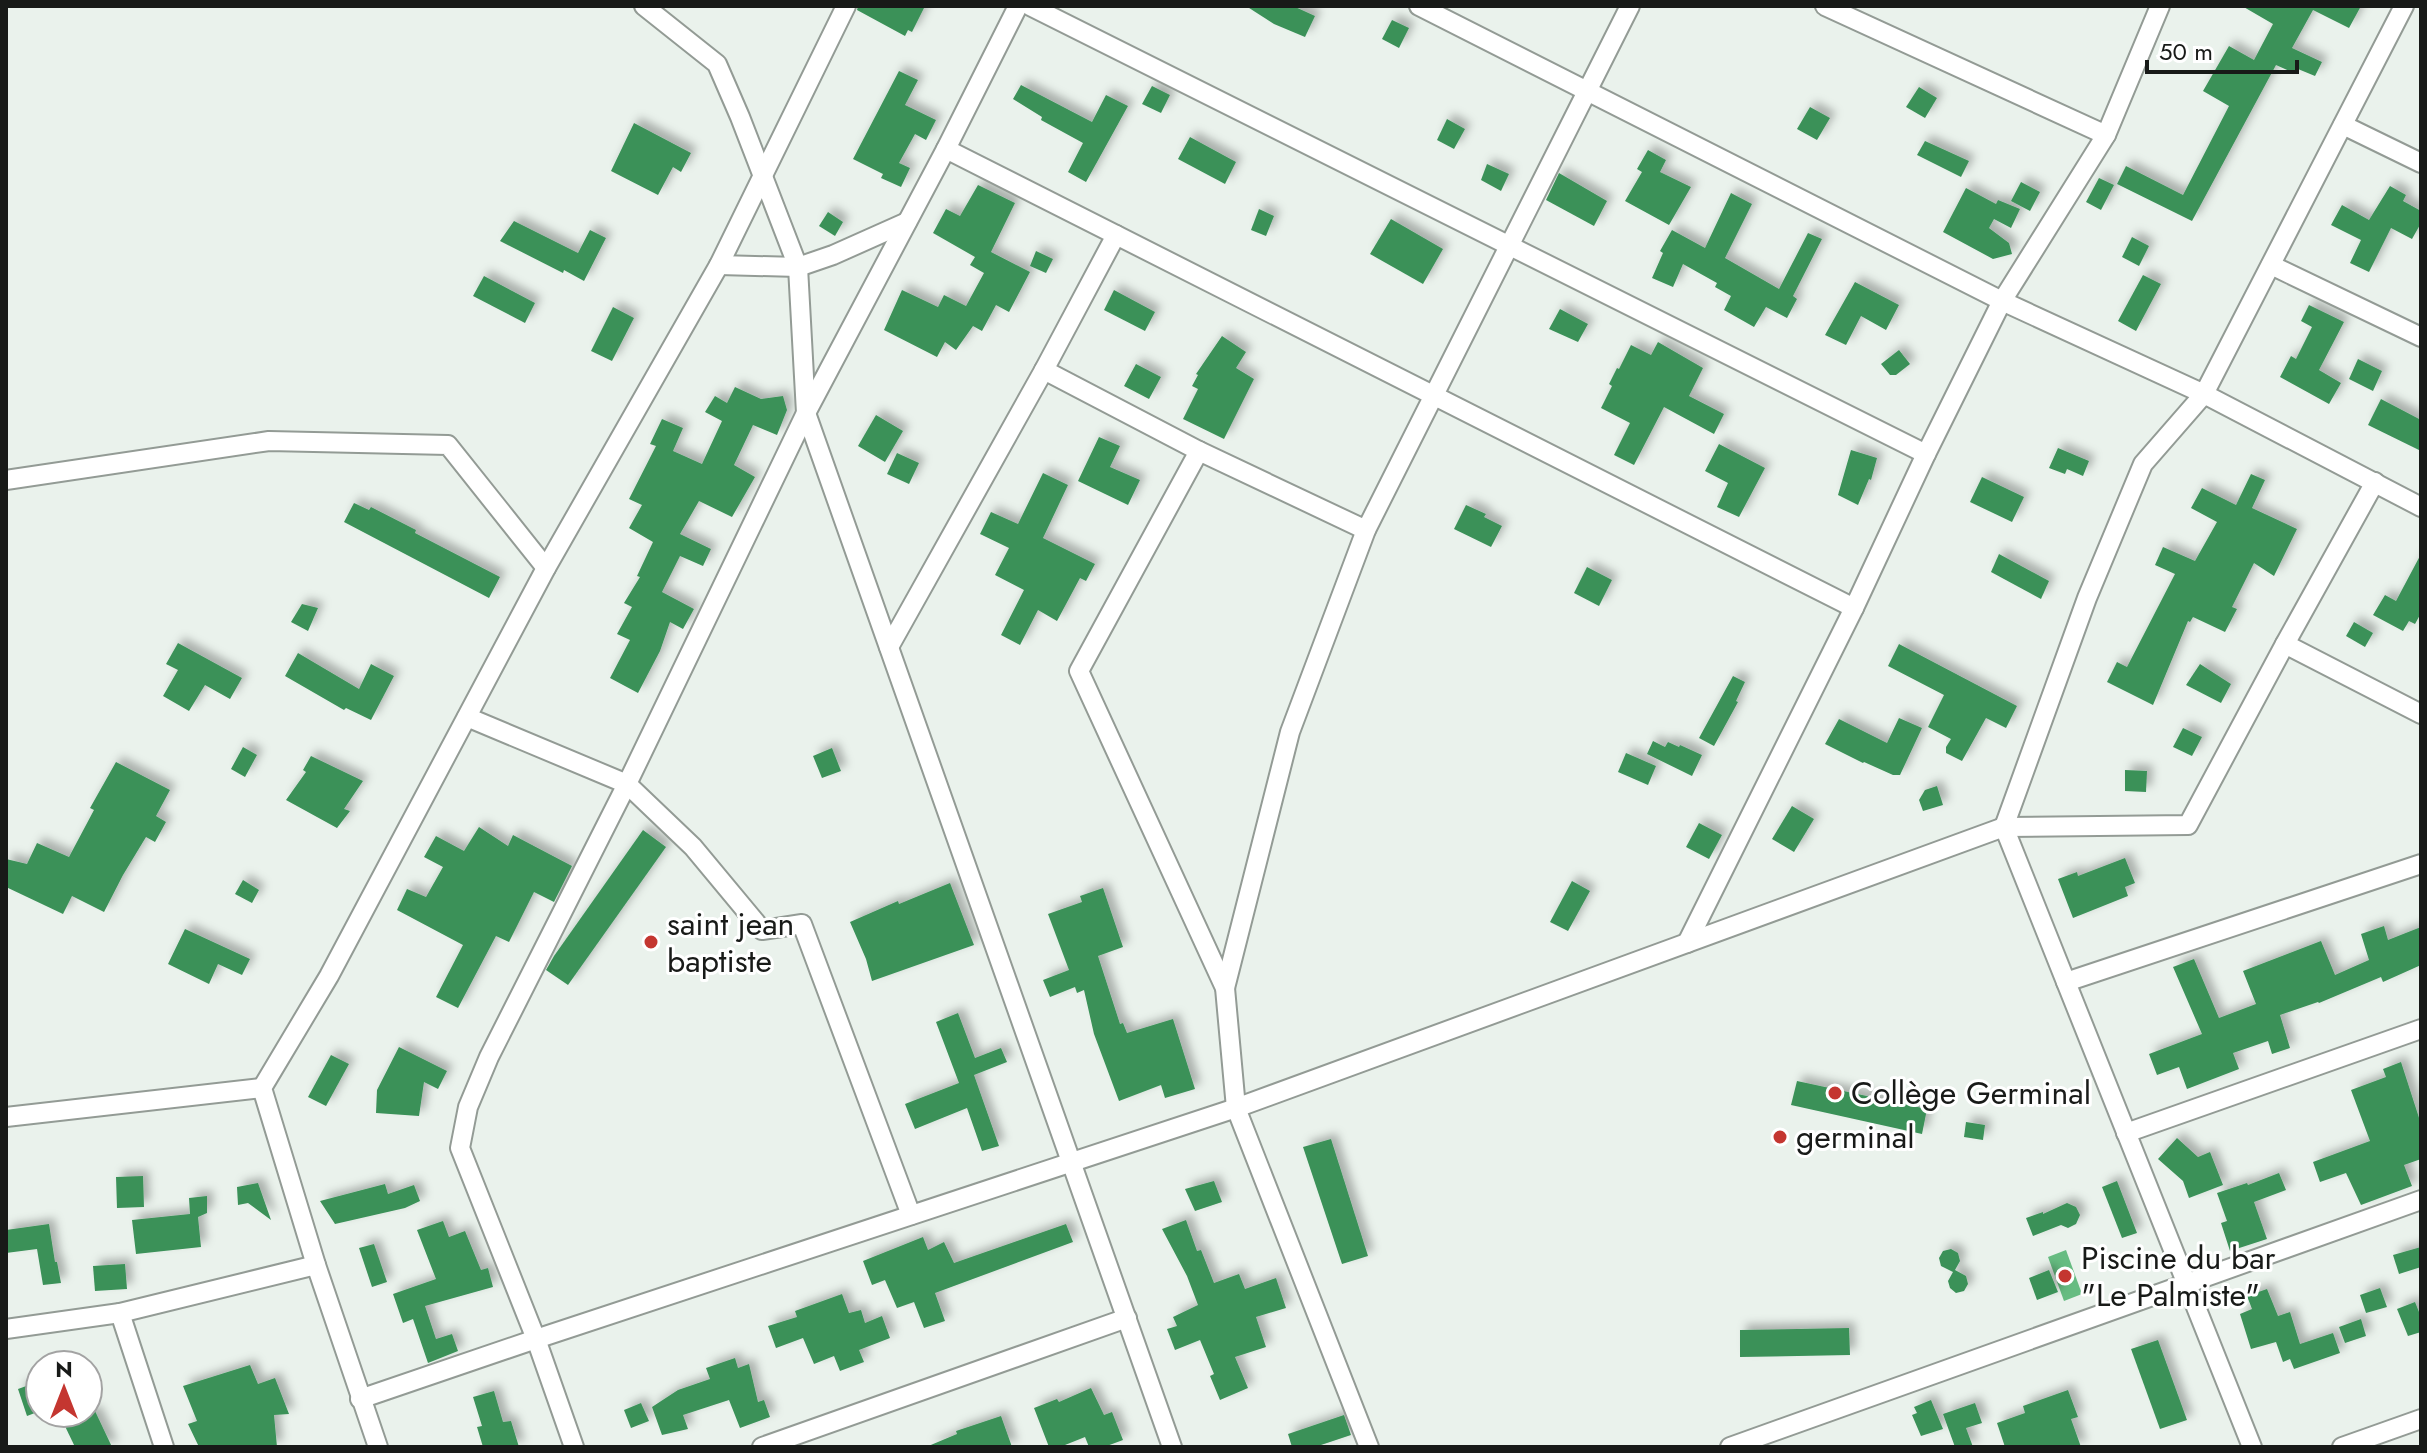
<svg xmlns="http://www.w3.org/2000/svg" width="2427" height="1453" viewBox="0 0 2427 1453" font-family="Jost,sans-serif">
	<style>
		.water { fill: #66bc81 }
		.building { fill: #3a9158; filter: url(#shadow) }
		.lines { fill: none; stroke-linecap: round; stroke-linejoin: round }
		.street-casing { stroke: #939b95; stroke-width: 22 }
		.street { stroke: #fff; stroke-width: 18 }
		.poi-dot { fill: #c43630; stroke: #fff; stroke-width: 3 }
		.labels { text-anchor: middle; stroke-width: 6; stroke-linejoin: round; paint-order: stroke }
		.poi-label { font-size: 32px; fill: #181a18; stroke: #fff; text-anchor: start }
	</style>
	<defs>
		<filter id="shadow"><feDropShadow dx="6" dy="-6" stdDeviation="4" flood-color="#0004"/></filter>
	</defs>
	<rect width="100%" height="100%" fill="#eaf2ec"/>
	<polygon class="water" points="2066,1250 2082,1294 2064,1301 2048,1257"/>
	<g class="building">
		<polygon points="858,6 925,6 912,32 908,30 905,36 857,10"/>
		<polygon points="1246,6 1293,6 1315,16 1305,37 1274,24"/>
		<polygon points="2242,6 2361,6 2349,28 2313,10 2292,48 2322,62 2315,76 2298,69 2296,74 2276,65 2192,221 2117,184 2126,166 2183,195 2229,106 2203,91 2229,46 2254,60 2273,24"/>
		<polygon points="1392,20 1409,28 1399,48 1382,39"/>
		<polygon points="899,71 918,80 905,105 936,120 926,140 915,134 899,163 910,168 901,187 881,178 883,174 853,159"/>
		<polygon points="1021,85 1092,122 1106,95 1128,106 1086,182 1068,172 1083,143 1041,120 1042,117 1013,99"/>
		<polygon points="1152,86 1170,95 1161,113 1142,104"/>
		<polygon points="1919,87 1937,98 1925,118 1906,107"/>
		<polygon points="1810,107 1830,118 1817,140 1797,129"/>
		<polygon points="1447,119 1465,129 1454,149 1437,140"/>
		<polygon points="634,123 691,153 681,172 673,167 658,195 611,171"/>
		<polygon points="1190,137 1236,162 1225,184 1178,159"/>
		<polygon points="1925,141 1969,161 1961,177 1917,155"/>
		<polygon points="1648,150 1666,160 1660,172 1691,187 1669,225 1625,201 1642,172 1637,169"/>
		<polygon points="1487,164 1509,174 1501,191 1481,180"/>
		<polygon points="1559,173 1607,201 1594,226 1546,200"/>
		<polygon points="2099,178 2114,185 2101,210 2086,202"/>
		<polygon points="2021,182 2040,192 2030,211 2011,201"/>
		<polygon points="978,185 1015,203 991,252 1030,272 1009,312 996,305 982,331 973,326 956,350 945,342 937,357 884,330 902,290 938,307 944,295 966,306 984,273 970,265 975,257 933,233 946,209 960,216"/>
		<polygon points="2390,186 2406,195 2403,201 2421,211 2421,223 2412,239 2391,228 2369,272 2350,263 2361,240 2331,225 2342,205 2369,220"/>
		<polygon points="1966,188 1996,204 1998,200 2020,209 2011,228 1994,219 1989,228 2009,243 2012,254 1993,259 1943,232"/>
		<polygon points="1731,193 1752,204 1725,258 1779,289 1808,233 1822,239 1793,296 1797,299 1787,318 1766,307 1754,327 1724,310 1731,296 1715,287 1717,283 1683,264 1673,287 1652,278 1663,253 1660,251 1672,230 1705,248"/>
		<polygon points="1259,209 1274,216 1266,236 1251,230"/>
		<polygon points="828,212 843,222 835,236 819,226"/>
		<polygon points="1391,219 1443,249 1423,284 1370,254"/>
		<polygon points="514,221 578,253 590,230 606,238 584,281 564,270 563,273 500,241"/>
		<polygon points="2132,237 2149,246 2139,266 2122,257"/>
		<polygon points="1036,251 1053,259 1046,273 1030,266"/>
		<polygon points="2143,275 2161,284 2136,331 2118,321"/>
		<polygon points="484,276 535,303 525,323 473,296"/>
		<polygon points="1855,282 1899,305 1886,330 1861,316 1846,345 1825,335"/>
		<polygon points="1114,290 1155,312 1145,331 1104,310"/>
		<polygon points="2309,305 2344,322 2319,370 2341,383 2329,404 2280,377 2291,356 2296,359 2312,327 2301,321"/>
		<polygon points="613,307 634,318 612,361 591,351"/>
		<polygon points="1560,309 1588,324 1578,342 1549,329"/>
		<polygon points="1222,336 1246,352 1236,368 1254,379 1224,439 1183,419 1198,389 1192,386 1198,375 1196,374"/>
		<polygon points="1658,342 1703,368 1689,396 1724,414 1714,434 1664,407 1634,465 1614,455 1630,423 1601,408 1612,386 1609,384 1617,368 1619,369 1631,345 1651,355"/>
		<polygon points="1899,350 1910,364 1896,375 1890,375 1881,364"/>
		<polygon points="2358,359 2382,371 2373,391 2349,379"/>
		<polygon points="1136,364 1161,377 1149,399 1124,386"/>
		<polygon points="735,387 761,399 783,396 787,410 777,435 753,425 734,465 755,477 732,517 699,501 680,534 711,549 703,566 680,556 662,592 694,609 683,629 670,622 660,651 638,693 610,678 630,640 617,634 632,607 624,603 640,577 637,576 653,542 629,528 642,505 629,499 656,446 650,444 662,419 683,428 673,451 702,464 722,421 705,412 715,396 727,403"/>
		<polygon points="2381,399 2421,420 2421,451 2368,425"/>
		<polygon points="876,415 903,431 885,462 858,446"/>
		<polygon points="1099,437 1120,446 1110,467 1140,480 1128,505 1078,481"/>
		<polygon points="1719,444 1765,468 1739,517 1717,507 1728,483 1705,471"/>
		<polygon points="2058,448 2089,461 2083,476 2067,469 2065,474 2049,468"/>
		<polygon points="1851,450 1877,458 1871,480 1869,479 1858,505 1838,495"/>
		<polygon points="897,453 919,463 909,484 887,474"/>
		<polygon points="1043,473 1068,485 1043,538 1095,564 1086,581 1080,578 1057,621 1038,610 1020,645 1001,635 1024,590 995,575 1009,548 980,534 991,512 1018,524"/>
		<polygon points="2251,474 2265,480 2252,508 2297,529 2274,576 2254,563 2232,607 2237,609 2225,632 2193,617 2190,622 2188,621 2153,705 2107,682 2117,662 2127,667 2175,574 2155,565 2163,547 2195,561 2217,522 2191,508 2202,488 2236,505"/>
		<polygon points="1982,477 2024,497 2012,522 1970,502"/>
		<polygon points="354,503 369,510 371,507 416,530 415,533 500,577 489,598 344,522"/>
		<polygon points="1466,505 1486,514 1484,517 1502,526 1491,547 1454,529"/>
		<polygon points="1999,554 2049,581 2041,599 1991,572"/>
		<polygon points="2421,554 2421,613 2415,624 2409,621 2403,631 2373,615 2385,595 2396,601"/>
		<polygon points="1587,567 1612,580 1599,606 1574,593"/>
		<polygon points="302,604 318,608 308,631 291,622"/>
		<polygon points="2354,622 2373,633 2365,647 2346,636"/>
		<polygon points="178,643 242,678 230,699 205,685 189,711 163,696 178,670 166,664"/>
		<polygon points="1899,644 2017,706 2006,728 1986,718 1962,761 1946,753 1946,747 1951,739 1928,727 1944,695 1888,666"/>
		<polygon points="298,653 359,689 371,664 394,676 371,720 346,708 344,710 285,676"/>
		<polygon points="2200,664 2231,684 2221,703 2186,685"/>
		<polygon points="1733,676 1745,682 1736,701 1738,702 1714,746 1699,738"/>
		<polygon points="1899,718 1922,728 1900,775 1893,775 1864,762 1863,763 1825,744 1839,719 1887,743"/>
		<polygon points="2183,728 2202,737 2192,756 2173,747"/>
		<polygon points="1653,741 1665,747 1668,742 1679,747 1680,745 1702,755 1692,776 1647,754"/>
		<polygon points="243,747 257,755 245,777 231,769"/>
		<polygon points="832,748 841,771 822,778 813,756"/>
		<polygon points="1626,753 1656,766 1648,785 1618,772"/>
		<polygon points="311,756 363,781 344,809 350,811 337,828 286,800 306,772 303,770"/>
		<polygon points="116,762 170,790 156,816 166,822 155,842 146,837 123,875 104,912 72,896 63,914 6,887 6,859 27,864 37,843 69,857 94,810 90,808"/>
		<polygon points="2125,770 2147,771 2146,792 2125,791"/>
		<polygon points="1937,786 1943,805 1923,811 1919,800 1925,790"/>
		<polygon points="1792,806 1814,819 1794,852 1772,839"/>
		<polygon points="1699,823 1722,835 1709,859 1686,847"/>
		<polygon points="479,827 508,846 513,835 572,866 554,902 534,892 509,942 496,936 458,1008 436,997 463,945 397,910 407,889 426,897 443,867 424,857 436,836 464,851"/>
		<polygon points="643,830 666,847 568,985 546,970 554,956"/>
		<polygon points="2125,858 2135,883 2125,887 2128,896 2073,918 2058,879 2077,872 2078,876"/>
		<polygon points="243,880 259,890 252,903 235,894"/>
		<polygon points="1572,881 1590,891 1568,931 1550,922"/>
		<polygon points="950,883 974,945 872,981 866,959 850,922 898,901 899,904"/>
		<polygon points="1103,888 1123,947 1098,956 1120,1024 1123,1023 1127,1033 1173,1019 1195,1089 1165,1098 1161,1085 1119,1101 1094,1034 1084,990 1077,993 1075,987 1050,997 1043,980 1069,970 1048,914 1082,902 1080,896"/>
		<polygon points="2384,926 2388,940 2421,927 2421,965 2383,982 2381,977 2319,1003 2318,1002 2280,1015 2290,1048 2272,1054 2268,1041 2233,1053 2239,1069 2187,1089 2179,1067 2157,1075 2149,1054 2202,1034 2173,967 2194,959 2219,1018 2256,1004 2243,971 2321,941 2335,975 2369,960 2361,934"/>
		<polygon points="185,929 250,959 242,975 218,964 209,984 168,964"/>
		<polygon points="958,1013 975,1058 1001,1048 1007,1062 974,1075 999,1146 982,1151 967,1108 915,1129 905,1104 959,1083 936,1022"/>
		<polygon points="399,1047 447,1071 438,1089 424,1082 419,1116 376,1113 377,1090"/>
		<polygon points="331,1055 349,1064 326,1106 308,1097"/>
		<polygon points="2401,1062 2421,1124 2421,1159 2404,1165 2412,1186 2361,1205 2346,1173 2320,1182 2313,1162 2370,1141 2351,1090 2386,1077 2383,1069"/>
		<polygon points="1797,1081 1927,1109 1922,1134 1791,1105"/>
		<polygon points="1966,1122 1985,1125 1983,1140 1964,1137"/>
		<polygon points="2177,1138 2198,1157 2210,1152 2223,1185 2189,1198 2183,1181 2158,1159"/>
		<polygon points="1331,1139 1368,1256 1342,1264 1303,1147"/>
		<polygon points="2279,1173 2286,1190 2254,1202 2267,1239 2230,1251 2221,1223 2227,1221 2217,1193 2247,1183 2248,1185"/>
		<polygon points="143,1176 144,1207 117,1208 116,1177"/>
		<polygon points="1214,1181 1222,1202 1195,1211 1185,1189"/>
		<polygon points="2117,1181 2137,1233 2122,1238 2102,1187"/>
		<polygon points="258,1183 271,1220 248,1203 238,1205 237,1187"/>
		<polygon points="385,1184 388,1194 414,1185 420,1201 405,1208 335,1224 320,1201"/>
		<polygon points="207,1196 207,1213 198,1217 201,1247 136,1254 132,1220 190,1214 189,1198"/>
		<polygon points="2067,1203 2076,1207 2080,1215 2076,1224 2068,1228 2061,1225 2033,1236 2026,1218 2043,1212 2043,1214"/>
		<polygon points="1186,1220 1197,1251 1201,1250 1214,1283 1239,1274 1245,1289 1276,1278 1286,1308 1256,1317 1266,1347 1235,1357 1248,1388 1220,1400 1210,1376 1214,1374 1200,1340 1175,1350 1167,1329 1177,1326 1173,1317 1198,1305 1187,1276 1162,1229"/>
		<polygon points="443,1221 449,1237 465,1231 481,1270 488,1268 493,1287 425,1306 436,1339 452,1334 458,1351 428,1363 413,1319 403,1323 393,1294 436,1279 417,1230"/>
		<polygon points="49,1224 55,1262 57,1262 61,1283 43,1285 37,1249 6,1253 6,1230"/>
		<polygon points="1066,1224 1073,1242 935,1293 945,1321 924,1328 914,1302 897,1308 885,1280 872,1285 863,1261 923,1237 928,1250 944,1242 954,1263"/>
		<polygon points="374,1244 387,1282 372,1287 359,1248"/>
		<polygon points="2421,1247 2421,1267 2399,1274 2393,1255"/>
		<polygon points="1951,1249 1958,1253 1960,1261 1955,1270 1966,1276 1968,1284 1964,1291 1956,1293 1950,1288 1948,1281 1953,1272 1941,1266 1939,1258 1943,1251"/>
		<polygon points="125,1264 127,1289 95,1291 93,1266"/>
		<polygon points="2049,1270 2058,1292 2037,1300 2029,1278"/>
		<polygon points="2380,1288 2387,1307 2366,1313 2360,1295"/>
		<polygon points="2267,1289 2278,1316 2290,1312 2300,1344 2333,1333 2340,1353 2294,1369 2290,1359 2283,1362 2276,1342 2251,1349 2240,1314 2252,1309 2247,1296"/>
		<polygon points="842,1294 849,1313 861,1310 865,1323 882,1316 890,1338 859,1350 864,1362 840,1371 834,1356 814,1364 803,1338 776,1348 768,1326 797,1317 795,1311"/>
		<polygon points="2415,1302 2421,1317 2421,1332 2408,1336 2397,1309"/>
		<polygon points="2361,1319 2366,1336 2345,1343 2339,1327"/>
		<polygon points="1849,1328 1850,1355 1740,1357 1740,1330"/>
		<polygon points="2158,1340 2187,1420 2160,1429 2131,1349"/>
		<polygon points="735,1358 738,1368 749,1364 758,1402 764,1400 770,1417 740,1428 729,1400 683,1415 688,1429 662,1435 652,1407 678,1390 710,1379 706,1368"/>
		<polygon points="250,1365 258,1384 275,1378 289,1414 274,1415 277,1447 199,1447 188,1424 197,1421 183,1386"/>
		<polygon points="40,1381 40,1411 27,1416 18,1389"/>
		<polygon points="1091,1388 1104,1415 1112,1412 1123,1440 1104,1447 1089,1447 1085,1437 1060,1447 1049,1447 1034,1408 1057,1399 1059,1402"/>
		<polygon points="2068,1390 2078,1417 2071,1419 2081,1447 2005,1447 1997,1423 2025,1413 2023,1406"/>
		<polygon points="494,1391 503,1422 511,1421 519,1447 483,1447 477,1427 482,1426 473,1397"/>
		<polygon points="1931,1400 1943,1429 1921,1436 1912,1415 1917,1413 1914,1407"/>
		<polygon points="641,1403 649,1421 631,1428 624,1410"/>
		<polygon points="1975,1403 1982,1423 1966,1428 1973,1447 1955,1447 1943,1414"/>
		<polygon points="95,1411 112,1447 75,1447 63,1422"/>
		<polygon points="1344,1415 1351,1435 1315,1447 1292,1447 1288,1434"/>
		<polygon points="1001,1416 1012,1447 926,1447 957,1434 956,1431"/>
	</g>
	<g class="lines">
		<g class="street-casing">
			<g id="street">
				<polyline points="644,6 717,64 740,117 798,267 806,413 1172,1447"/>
				<polyline points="1030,6 1926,454"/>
				<polyline points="1419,6 2002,301 2204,394 2421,507"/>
				<polyline points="1825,6 2106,135"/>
				<polyline points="2343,125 2421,163"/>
				<polyline points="946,149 1854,608"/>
				<polyline points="719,265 798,267 833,255 907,222"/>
				<polyline points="2271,265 2421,337"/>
				<polyline points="1044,370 1199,451 1366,530"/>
				<polyline points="1199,451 1079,671 1225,988 1236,1108 1369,1447"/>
				<polyline points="6,480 269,441 448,445 546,568"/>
				<polyline points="2285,644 2421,714"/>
				<polyline points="889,647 1044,370 1116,235"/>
				<polyline points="467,717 627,784 693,847 762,930 802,924 911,1215"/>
				<polyline points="1687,943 1854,608 1926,454 2002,301 2106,135 2160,6"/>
				<polyline points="2066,982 2421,864"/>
				<polyline points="1225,988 1290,732 1366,530 1630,6"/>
				<polyline points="6,1117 262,1088"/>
				<polyline points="2126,1133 2421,1029"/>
				<polyline points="120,1313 164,1447"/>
				<polyline points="6,1329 120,1313 316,1265"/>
				<polyline points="360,1399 536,1339 1236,1108 2004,827 2188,825 2285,644 2375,482"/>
				<polyline points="378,1447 316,1265 262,1088 329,976 546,568 719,265 846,6"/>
				<polyline points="574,1447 536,1339 460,1148 468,1107 489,1057 627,784 806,413 946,149 1018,6"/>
				<polyline points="762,1447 1127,1318"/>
				<polyline points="1730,1447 2421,1200"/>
				<polyline points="2252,1447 2004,827 2087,598 2143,464 2204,394 2404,6"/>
				<polyline points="2342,1447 2421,1419"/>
			</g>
		</g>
		<use href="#street" class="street"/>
	</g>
	<g class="poi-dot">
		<circle cx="651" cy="942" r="8"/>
		<circle cx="1835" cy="1093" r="8"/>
		<circle cx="1780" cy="1137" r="8"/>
		<circle cx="2065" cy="1276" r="8"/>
	</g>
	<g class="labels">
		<g class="poi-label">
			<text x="667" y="935">saint jean<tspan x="667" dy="37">baptiste</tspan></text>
			<text x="1851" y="1104">Collège Germinal</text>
			<text x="1796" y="1148">germinal</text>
			<text x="2081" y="1269">Piscine du bar<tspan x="2081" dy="37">"Le Palmiste"</tspan></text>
		</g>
	</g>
	<rect width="2427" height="1453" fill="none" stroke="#181a18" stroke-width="16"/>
	<g transform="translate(64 1389)"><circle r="38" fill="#ffffff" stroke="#a3a3a3" stroke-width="2"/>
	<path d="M0-6L14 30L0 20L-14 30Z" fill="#c43630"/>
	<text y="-12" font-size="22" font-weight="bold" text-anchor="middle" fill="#181a18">N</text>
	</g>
	<path d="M2147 60v12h150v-12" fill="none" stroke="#181a18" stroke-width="4"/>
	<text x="2159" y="60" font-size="24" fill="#181a18" stroke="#ffffff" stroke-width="6" paint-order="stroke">50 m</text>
</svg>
